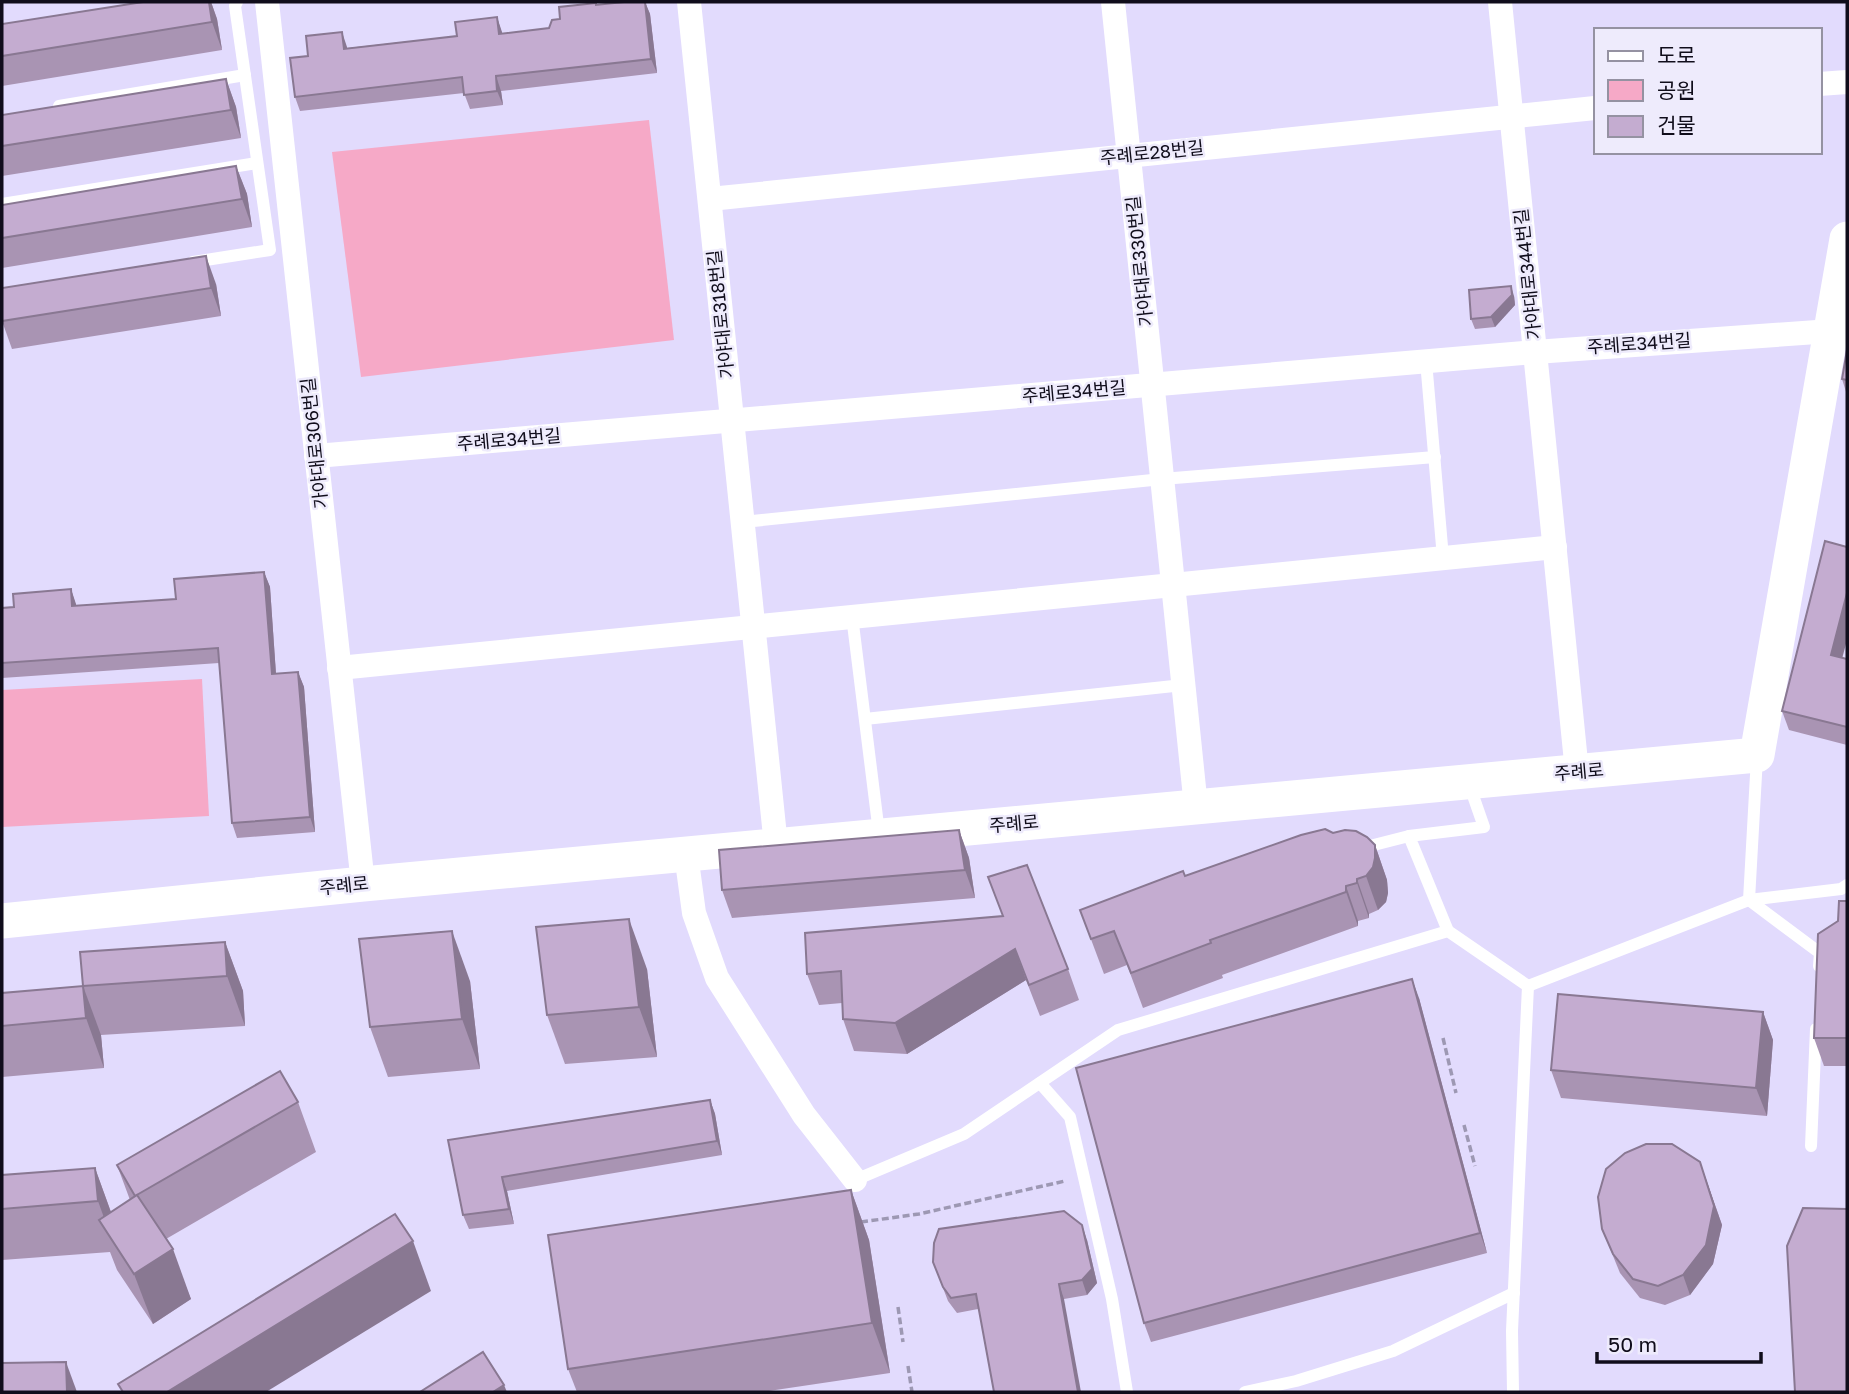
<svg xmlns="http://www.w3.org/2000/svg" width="1849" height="1394" viewBox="0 0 1849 1394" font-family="'Golos Text','Noto Sans KR',sans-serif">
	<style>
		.green { fill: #f6a9c7 }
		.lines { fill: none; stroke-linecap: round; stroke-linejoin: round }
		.path { stroke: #9d98b3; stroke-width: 3.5; stroke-dasharray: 7 3.5; stroke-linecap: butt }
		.lane { stroke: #fff; stroke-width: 12 }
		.street { stroke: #fff; stroke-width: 24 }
		.secondary { stroke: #fff; stroke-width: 35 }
		.wall { fill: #a994b3 }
		.shaded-wall { fill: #897892 }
		.building { fill: #c4acd0; stroke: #897892; stroke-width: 2 }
		.labels { text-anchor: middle; stroke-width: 5; stroke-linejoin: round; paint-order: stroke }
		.street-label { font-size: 18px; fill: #100d1b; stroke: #eeebfc }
	</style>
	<rect width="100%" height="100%" fill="#e2dbfd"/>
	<g class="green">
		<polygon points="649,120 674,340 361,377 332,152"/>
		<polygon points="202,679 209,816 2,827 2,690"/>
	</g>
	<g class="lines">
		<g class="path">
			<polyline points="1443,1038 1456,1093"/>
			<polyline points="1464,1125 1475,1166"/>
			<polyline points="861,1222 919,1214 1065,1181"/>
			<polyline points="898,1307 903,1342"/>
			<polyline points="908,1366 912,1392"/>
		</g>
		<g class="lane">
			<polyline points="59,106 245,75"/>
			<polyline points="2,204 257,163"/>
			<polyline points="193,262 270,250 235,6 237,2"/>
			<polyline points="1426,361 1443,558"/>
			<polyline points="743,522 1162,479 1435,457"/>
			<polyline points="852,616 879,833"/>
			<polyline points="865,719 1183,685"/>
			<polyline points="1358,849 1409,836"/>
			<polyline points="1749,900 1820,953 1819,966"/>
			<polyline points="1749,900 1757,757"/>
			<polyline points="1448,931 1409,836 1484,827 1469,784"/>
			<polyline points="1528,986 1749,900 1841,889 1847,885"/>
			<polyline points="1040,1083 1070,1117 1112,1299 1127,1392"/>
			<polyline points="1811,1146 1816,1029"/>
			<polyline points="855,1180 964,1134 1118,1030 1448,931 1528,986 1512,1331 1513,1392"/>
			<polyline points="1245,1392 1296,1381 1393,1351 1514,1293"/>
		</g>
		<g class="street">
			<polyline points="267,2 363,884"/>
			<polyline points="689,2 776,846"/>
			<polyline points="1113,2 1196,807"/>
			<polyline points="1500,2 1577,772"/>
			<polyline points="1819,84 1847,82"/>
			<polyline points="710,199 1595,108"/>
			<polyline points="316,456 1535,352 1831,331"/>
			<polyline points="339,668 1555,547"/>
			<polyline points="686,854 694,913 717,978 804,1115 855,1180"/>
		</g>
		<polyline class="secondary" points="2,921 363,884 1757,755 1847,239"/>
	</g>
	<g class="wall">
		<polygon points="143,2 211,2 217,19 222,50 2,86 2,24"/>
		<polygon points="624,2 645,2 650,14 657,73 501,91 503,105 470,109 464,93 300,111 295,97 308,56 347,48 457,36 497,17 502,34 549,28 560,19 596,5"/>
		<polygon points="226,79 236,107 241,138 2,176 2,115"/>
		<polygon points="236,166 247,194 252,227 2,268 2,205"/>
		<polygon points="216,284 221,316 12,349 2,321"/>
		<polygon points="1514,296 1515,305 1495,327 1475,329 1471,319"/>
		<polygon points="1847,350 1847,395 1842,379"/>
		<polygon points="264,572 270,587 276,674 298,672 304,687 315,832 237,838 232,823 219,663 2,678 2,608 14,607 71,589 76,606 176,599"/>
		<polygon points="1843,658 1847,659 1847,745 1789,730 1782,711"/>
		<polygon points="959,830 969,858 975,898 732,918 722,890"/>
		<polygon points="1333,833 1375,845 1387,880 1388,893 1386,902 1378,910 1369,914 1369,918 1358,921 1358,926 1222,975 1223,978 1143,1008 1127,965 1104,974 1080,910 1185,876"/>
		<polygon points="1847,901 1847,1066 1824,1066 1814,1038 1838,921"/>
		<polygon points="805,933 1068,969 1079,1000 1040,1016 1026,980 907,1054 854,1051 843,1019 842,1003 819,1005 807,974"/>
		<polygon points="225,942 243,991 245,1026 101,1035 104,1068 2,1077 2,993 83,986"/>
		<polygon points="647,969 657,1057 565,1064 547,1015"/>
		<polygon points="470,981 480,1069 388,1077 370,1027"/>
		<polygon points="1419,998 1487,1253 1151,1342 1144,1323"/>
		<polygon points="1763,1012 1773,1040 1767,1116 1561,1098 1551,1070"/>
		<polygon points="710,1100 715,1114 722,1155 507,1191 514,1224 469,1229 463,1215 448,1140"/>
		<polygon points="298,1102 316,1152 166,1239 191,1299 153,1324 117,1270 110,1252 2,1260 2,1175 95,1168 111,1212 130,1200 117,1165"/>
		<polygon points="1700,1162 1722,1225 1713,1264 1690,1295 1665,1305 1640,1298 1620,1273 1602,1229"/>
		<polygon points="851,1190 869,1240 890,1373 762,1392 577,1392 568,1369"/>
		<polygon points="1087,1240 1097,1283 1087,1295 1064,1299 978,1309 957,1313 948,1301 933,1262"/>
	</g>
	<g class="shaded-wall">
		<polygon points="209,2 211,2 217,19 222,50 212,22"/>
		<polygon points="645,2 650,14 657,73 651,59"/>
		<polygon points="497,17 502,32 504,49 499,34"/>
		<polygon points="342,32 347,47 349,63 344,49"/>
		<polygon points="496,76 501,91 503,105 497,91"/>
		<polygon points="226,79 236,107 241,138 231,110"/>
		<polygon points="236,166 247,194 252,227 242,199"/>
		<polygon points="206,256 216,284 221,316 211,288"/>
		<polygon points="1511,286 1514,296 1515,305 1495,327 1491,317"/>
		<polygon points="264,572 270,587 277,689 272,674"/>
		<polygon points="71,589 76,604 77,621 72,606"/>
		<polygon points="1847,593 1847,640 1838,674 1831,655"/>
		<polygon points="298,672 304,687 315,832 310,817"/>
		<polygon points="959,830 969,858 975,898 965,870"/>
		<polygon points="1375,845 1387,880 1388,893 1386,902 1378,910 1366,876"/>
		<polygon points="1357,879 1369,914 1369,918 1357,883"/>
		<polygon points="1346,886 1358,921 1358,926 1346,892"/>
		<polygon points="629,919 647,969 657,1057 639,1007"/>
		<polygon points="452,931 470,981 480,1069 462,1019"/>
		<polygon points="225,942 243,991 245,1026 227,976"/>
		<polygon points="1015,949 1026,980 907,1054 895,1023"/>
		<polygon points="1412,979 1419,998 1487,1253 1480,1233"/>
		<polygon points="83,986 101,1035 104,1068 86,1018"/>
		<polygon points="1763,1012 1773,1040 1767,1116 1756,1088"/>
		<polygon points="710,1100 715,1114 722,1155 717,1141"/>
		<polygon points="1700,1162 1722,1225 1713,1264 1690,1295 1683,1275"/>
		<polygon points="95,1168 113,1218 112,1240 98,1201"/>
		<polygon points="502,1177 507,1191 514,1224 509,1209"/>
		<polygon points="851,1190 869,1240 890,1373 872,1323"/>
		<polygon points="1082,1225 1087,1240 1097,1283 1087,1295 1082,1280"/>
		<polygon points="413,1241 431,1291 266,1392 167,1392"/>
		<polygon points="173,1249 191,1299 153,1324 134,1274"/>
		<polygon points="1059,1284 1064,1299 1081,1392 1078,1392"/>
		<polygon points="66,1362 77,1392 67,1392"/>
		<polygon points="504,1385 507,1392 493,1392"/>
	</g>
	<g class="building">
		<polygon points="143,2 209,2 212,22 2,56 2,24"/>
		<polygon points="624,2 645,2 651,59 496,76 497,91 464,95 462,77 295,97 290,58 308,56 306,36 342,32 344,49 457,36 455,22 497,17 499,34 549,28 552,20 560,19 559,7 596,3 596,5"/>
		<polygon points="226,79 231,110 2,146 2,115"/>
		<polygon points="236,166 242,199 2,238 2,205"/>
		<polygon points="206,256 211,288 2,321 2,288"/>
		<polygon points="1511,286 1512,295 1491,317 1471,319 1469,290"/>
		<polygon points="1847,350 1847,380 1842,379"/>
		<polygon points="1825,541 1847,547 1847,593 1831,655 1847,659 1847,727 1782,711"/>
		<polygon points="264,572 272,674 298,672 310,817 232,823 218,648 2,663 2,608 14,607 13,594 71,589 72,606 176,599 174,579"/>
		<polygon points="1325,829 1333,833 1345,830 1356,831 1367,837 1375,845 1375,858 1373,867 1366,876 1357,879 1357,883 1346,886 1346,892 1210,940 1211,943 1131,973 1114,931 1091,939 1080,910 1183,871 1185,876 1301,835"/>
		<polygon points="959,830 965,870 722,890 719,850"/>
		<polygon points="1027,865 1068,969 1029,985 1015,949 895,1023 843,1019 841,971 807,974 805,933 1003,916 988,877"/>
		<polygon points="1839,901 1847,901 1847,1038 1814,1038 1818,934 1838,921"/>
		<polygon points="629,919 639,1007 547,1015 536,927"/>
		<polygon points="452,931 462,1019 370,1027 359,939"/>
		<polygon points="225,942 227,976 83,986 80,952"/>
		<polygon points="1412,979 1480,1233 1144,1323 1076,1068"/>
		<polygon points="83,986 86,1018 2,1026 2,993"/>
		<polygon points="1558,994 1763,1012 1756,1088 1551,1070"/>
		<polygon points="280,1071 298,1102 135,1196 117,1165"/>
		<polygon points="710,1100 717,1141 502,1177 509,1209 463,1215 448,1140"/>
		<polygon points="1646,1144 1672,1144 1700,1162 1714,1206 1706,1245 1683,1275 1658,1286 1633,1279 1613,1254 1602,1229 1598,1197 1606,1169 1625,1153"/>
		<polygon points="95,1168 98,1201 2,1209 2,1175"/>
		<polygon points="851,1190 872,1323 568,1369 548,1235"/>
		<polygon points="137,1195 173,1249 134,1274 99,1220"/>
		<polygon points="1803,1208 1847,1209 1847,1392 1795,1392 1787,1246"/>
		<polygon points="1064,1211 1082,1225 1092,1269 1082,1280 1059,1284 1078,1392 994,1392 976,1294 951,1298 943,1287 933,1262 934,1243 939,1229"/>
		<polygon points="395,1214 413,1241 167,1392 123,1392 118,1384"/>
		<polygon points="483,1352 504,1385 493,1392 420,1392"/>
		<polygon points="66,1362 67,1392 2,1392 2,1363"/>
	</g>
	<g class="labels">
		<g class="street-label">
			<text transform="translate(1152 153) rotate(-6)" y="6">주례로28번길</text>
			<text transform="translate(1140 261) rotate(-96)" y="6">가야대로330번길</text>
			<text transform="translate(1528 274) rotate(-96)" y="6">가야대로344번길</text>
			<text transform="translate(721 314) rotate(-96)" y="6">가야대로318번길</text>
			<text transform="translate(1639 344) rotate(-4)" y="6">주례로34번길</text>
			<text transform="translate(1074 392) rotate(-5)" y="6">주례로34번길</text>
			<text transform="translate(509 440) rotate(-5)" y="6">주례로34번길</text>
			<text transform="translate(315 443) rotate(-96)" y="6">가야대로306번길</text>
			<text transform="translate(1579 772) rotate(-5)" y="6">주례로</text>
			<text transform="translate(1014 824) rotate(-5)" y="6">주례로</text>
			<text transform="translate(344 886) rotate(-6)" y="6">주례로</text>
		</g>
	</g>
	<rect width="1849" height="1394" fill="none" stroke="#100d1b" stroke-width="7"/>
	<rect x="1594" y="28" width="228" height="126" fill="#eeebfc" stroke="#9592a2" stroke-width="2"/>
	<rect x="1608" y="51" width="35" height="10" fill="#ffffff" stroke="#9592a2" stroke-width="2"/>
	<text x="1657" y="63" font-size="21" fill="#100d1b">도로</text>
	<rect x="1608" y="80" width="35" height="21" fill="#f6a9c7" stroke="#9592a2" stroke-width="2"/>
	<text x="1657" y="98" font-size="21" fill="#100d1b">공원</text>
	<rect x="1608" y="116" width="35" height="21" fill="#c4acd0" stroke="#9592a2" stroke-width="2"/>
	<text x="1657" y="133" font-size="21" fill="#100d1b">건물</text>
	<path d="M1597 1352v10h164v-10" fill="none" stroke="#100d1b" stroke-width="3.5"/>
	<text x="1608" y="1352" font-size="21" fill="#100d1b" stroke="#eeebfc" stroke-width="5" paint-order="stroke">50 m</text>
</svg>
